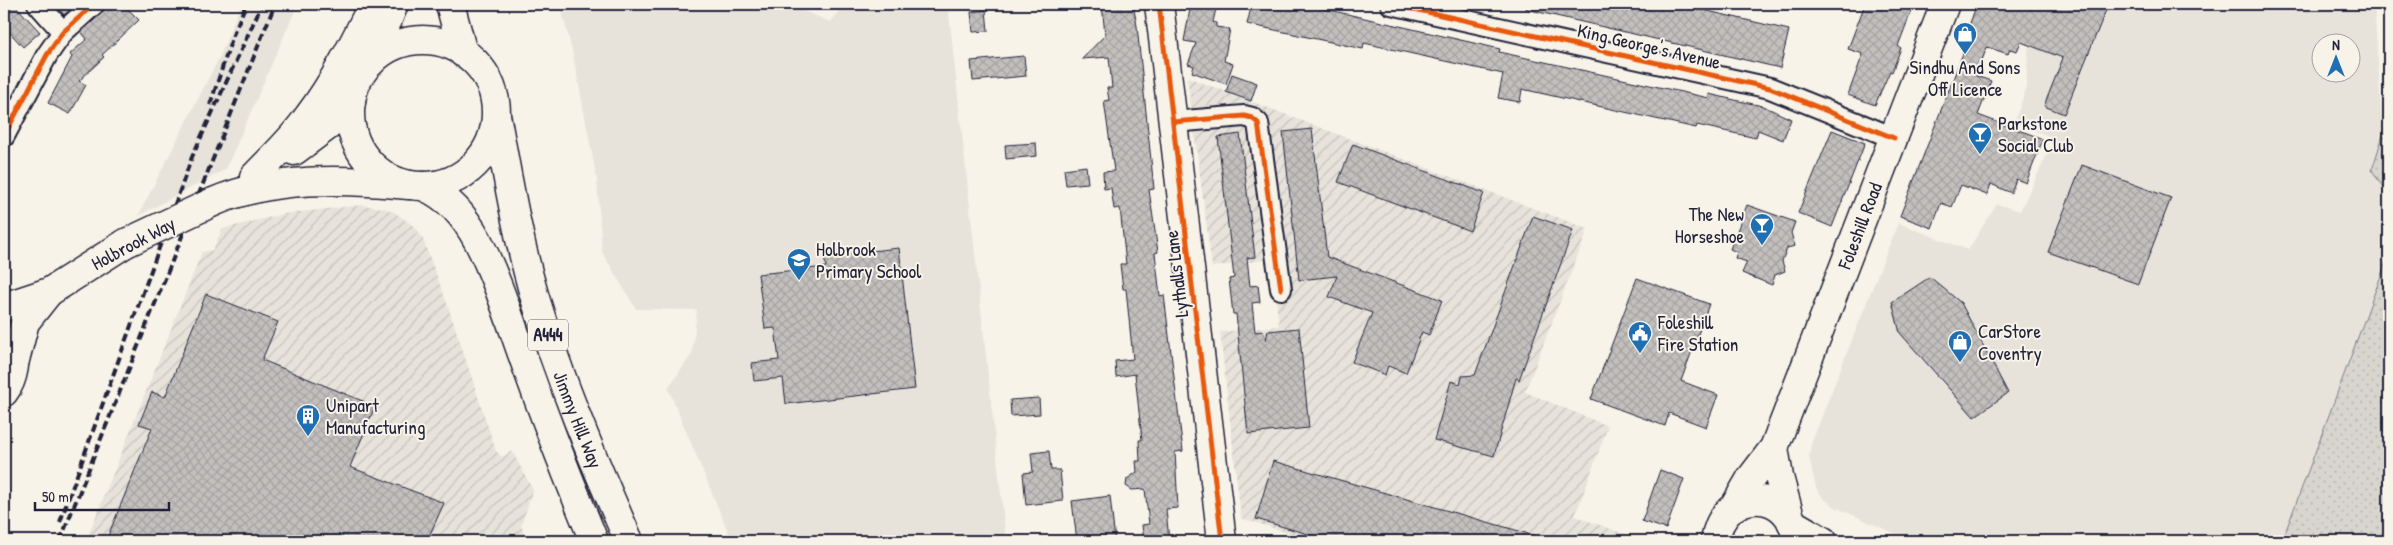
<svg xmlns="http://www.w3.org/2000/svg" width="2393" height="545" viewBox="0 0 2393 545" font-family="'Patrick Hand',sans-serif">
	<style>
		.built { fill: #e7e3db; fill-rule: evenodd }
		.industrial { fill: url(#industrial-furrows) }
		.park { fill: url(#park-dots); stroke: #7d7c85 }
		.building { fill: url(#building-cross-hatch); stroke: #22223b }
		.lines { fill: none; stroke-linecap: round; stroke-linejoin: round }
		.street-casing { stroke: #22223b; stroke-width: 24 }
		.secondary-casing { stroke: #22223b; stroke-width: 31 }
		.highway-casing { stroke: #22223b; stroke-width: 31 }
		.street { stroke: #f7f3e8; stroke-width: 20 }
		.secondary { stroke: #f7f3e8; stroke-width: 28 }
		.highway { stroke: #f7f3e8; stroke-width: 28 }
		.rail { stroke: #22223b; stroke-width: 4; stroke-dasharray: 8 4; stroke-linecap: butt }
		.secondary-bridge-casing { stroke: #22223b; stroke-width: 31; stroke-linecap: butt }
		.secondary-bridge { stroke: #f7f3e8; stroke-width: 28 }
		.cycleway-casing { stroke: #f7f3e8; stroke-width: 8 }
		.cycleway { stroke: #e8590c; stroke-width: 5 }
		.labels { text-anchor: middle; stroke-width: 4; stroke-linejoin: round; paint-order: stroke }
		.shield { fill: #f7f3e8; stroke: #62616f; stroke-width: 1 }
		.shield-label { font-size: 18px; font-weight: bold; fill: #22223b }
		.street-label { font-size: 19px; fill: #22223b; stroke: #f7f3e8 }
		.poi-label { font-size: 19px; fill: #22223b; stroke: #f7f3e8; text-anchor: start }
	</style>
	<defs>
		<pattern id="industrial-furrows" width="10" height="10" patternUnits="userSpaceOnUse" patternTransform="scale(1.25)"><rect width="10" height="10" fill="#e7e3db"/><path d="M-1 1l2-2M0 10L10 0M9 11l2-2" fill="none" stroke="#c6c2bd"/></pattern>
		<pattern id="park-dots" width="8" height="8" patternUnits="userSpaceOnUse" patternTransform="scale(1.25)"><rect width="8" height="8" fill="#d8d5cf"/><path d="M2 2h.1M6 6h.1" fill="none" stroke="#b9b7b3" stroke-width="1.8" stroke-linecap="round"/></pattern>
		<pattern id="building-cross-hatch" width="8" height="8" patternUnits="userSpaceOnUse" patternTransform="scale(1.25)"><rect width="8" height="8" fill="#c2bfbd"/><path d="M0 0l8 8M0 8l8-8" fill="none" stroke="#a6a4a3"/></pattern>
	</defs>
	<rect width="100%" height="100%" fill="#f7f3e8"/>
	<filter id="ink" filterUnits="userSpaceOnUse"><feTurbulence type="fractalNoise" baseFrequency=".02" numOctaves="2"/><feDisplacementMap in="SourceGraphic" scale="10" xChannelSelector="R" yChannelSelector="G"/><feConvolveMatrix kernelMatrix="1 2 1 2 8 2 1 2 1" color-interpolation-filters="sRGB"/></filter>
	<g filter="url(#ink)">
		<g class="built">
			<polygon points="241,4 298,4 226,169 138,216 220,56"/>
			<polygon points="560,4 786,4 831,22 844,4 948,4 1006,541 732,541 668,388 692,354 697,310 636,309 602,252 597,180 573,54"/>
			<path d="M2036,4H2374L2383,135L2372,170L2389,197V254L2282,541H1911L1835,507L1824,499L1816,488L1809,457L1811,444L1898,223L1968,250L1997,204L2020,211L2055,138L2014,123L2026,89L2028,54ZM2320,42H2350V72H2320Z"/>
		</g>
		<g class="industrial">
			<polygon points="1187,77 1588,229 1525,392 1608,426 1575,516 1644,541 1301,541 1301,537 1241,518 1220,332 1279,326 1271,259 1212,267"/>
			<polygon points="362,205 383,208 394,212 415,227 422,237 448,306 496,451 502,457 512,451 533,490 521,526 527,541 86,541 202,252 213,250 222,229 283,214"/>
		</g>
		<g class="park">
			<polygon points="2383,135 2389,143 2389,197 2372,170"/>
			<polygon points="2389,254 2389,541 2282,541"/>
		</g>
		<g class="building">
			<polygon points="4,4 14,4 40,32 23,47 4,26"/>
			<polygon points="54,4 77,4 64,15"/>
			<polygon points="106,4 123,4 139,20 102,55 104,57 79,81 86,85 70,114 48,103 72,57 70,54 87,39 81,32 102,13"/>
			<polygon points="1102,4 1133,4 1137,26 1154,189 1149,190 1158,252 1155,253 1160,296 1164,295 1183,451 1175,452 1178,508 1166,509 1169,541 1144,541 1142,525 1149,524 1145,489 1132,490 1126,486 1127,479 1137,472 1136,461 1140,461 1139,440 1142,440 1135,374 1116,377 1115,361 1133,359 1126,289 1123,289 1120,264 1126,264 1120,208 1114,209 1111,188 1104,189 1103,172 1114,171 1104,101 1109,100 1107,88 1112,88 1109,57 1082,59 1105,35"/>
			<polygon points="1191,4 1217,4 1213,22 1216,23 1216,27 1230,29 1224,61 1233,64 1226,84 1192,72 1194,66 1188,64 1196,43 1184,41"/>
			<polygon points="1252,4 1303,4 1500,49 1499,52 1709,98 1709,94 1739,101 1763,106 1791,119 1783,140 1758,130 1756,138 1697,125 1696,128 1522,89 1520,102 1498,98 1503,74 1364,43 1363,49 1247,24"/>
			<polygon points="1527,4 1678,4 1789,30 1780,68 1526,9"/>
			<polygon points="1865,4 1914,4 1898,46 1901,48 1892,72 1890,71 1875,105 1848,95 1863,54 1848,49"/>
			<polygon points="1977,4 2092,4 2106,10 2064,114 2044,106 2063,58 2021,42 2017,51 2010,49 2008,54 1987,47 1976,76 1991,81 1978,115 2043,139 2026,183 2016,179 2011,193 1991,184 1987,195 1961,185 1952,207 1941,203 1932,228 1900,216 1967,43 1963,42"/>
			<polygon points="986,10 988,31 973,32 971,12"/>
			<polygon points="1024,56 1026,76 973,81 971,61"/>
			<polygon points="1232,74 1257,83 1251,101 1226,92"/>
			<polygon points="1312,129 1327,257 1442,300 1429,335 1422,332 1406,373 1388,366 1385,375 1352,362 1372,313 1329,297 1337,276 1299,280 1283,132"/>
			<polygon points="1832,130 1865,143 1832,227 1798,213"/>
			<polygon points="1240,134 1255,257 1247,258 1250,286 1258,285 1260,302 1252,303 1255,332 1263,331 1266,340 1268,331 1299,328 1309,428 1248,434 1236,314 1233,314 1229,279 1234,278 1218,137"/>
			<polygon points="1036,143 1037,156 1006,159 1005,145"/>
			<polygon points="1353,144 1484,193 1470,231 1338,182"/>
			<polygon points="2082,165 2171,198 2138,284 2048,252"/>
			<polygon points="1086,166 1088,183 1066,185 1064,169"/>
			<polygon points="1747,205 1795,222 1791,233 1795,246 1787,248 1782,261 1785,271 1775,275 1772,285 1742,273 1747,262 1735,258 1737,252 1730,249"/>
			<polygon points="1533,216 1573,230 1519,380 1516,378 1494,456 1434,440 1451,381 1460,384 1462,376 1475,375"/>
			<polygon points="899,248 915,389 786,404 783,378 754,381 752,363 779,360 775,328 765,329 758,274 826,267 824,256"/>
			<polygon points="1930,277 1961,303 2008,393 1974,417 1900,333 1892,302"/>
			<polygon points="1637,278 1709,304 1681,381 1718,395 1706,427 1669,413 1665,426 1591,399"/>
			<polygon points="206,294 278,322 262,360 375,406 350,467 444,503 427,541 106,541 152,428 139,424 152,392 165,397"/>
			<polygon points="1039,398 1040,414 1011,416 1010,400"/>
			<polygon points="1049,451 1051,470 1060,470 1063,501 1026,505 1023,473 1033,472 1031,453"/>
			<polygon points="1273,461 1540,537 1539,541 1332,541 1256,519"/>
			<polygon points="1660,470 1684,479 1666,529 1642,521"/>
			<polygon points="1110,496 1115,541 1077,541 1072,501"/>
		</g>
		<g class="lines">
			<g class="street-casing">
				<g id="street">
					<polyline points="38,4 63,32"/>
					<polyline points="1391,4 1770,88 1894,138"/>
					<polyline points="1173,122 1244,116 1252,118 1258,123 1281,289"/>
					<polyline points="4,136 47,55 63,32 94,4"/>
				</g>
			</g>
			<g class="secondary-casing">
				<g id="secondary">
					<polyline points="1159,4 1222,541"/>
					<polyline points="294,151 329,125 351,102"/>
					<path d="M254,177C272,158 293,139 308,117C334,83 354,43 373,4"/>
					<path d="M211,203C272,176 344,179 409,185"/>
					<polyline points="4,307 49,292 126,243"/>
					<polyline points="15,360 25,322 48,293"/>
					<path d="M4,392C14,379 17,359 12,343"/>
					<polyline points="1774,448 1779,477 1791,521"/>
					<path id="s1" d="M1736,504L1751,478L1774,448L1945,4"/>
					<polyline points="1792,523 1823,541"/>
					<path d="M1715,541C1723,484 1794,488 1796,541"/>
				</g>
			</g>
			<g class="highway-casing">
				<g id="highway">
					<polyline points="450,4 463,53"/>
					<circle cx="423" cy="113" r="73"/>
					<polyline points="371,62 394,4"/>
					<path id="s2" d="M497,120C508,179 518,240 535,298C560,381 594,462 629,541"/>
					<path d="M423,186C449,197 465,217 478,241C498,280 511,324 526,365C547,424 570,483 594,541"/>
				</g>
			</g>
			<use href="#street" class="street"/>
			<use href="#secondary" class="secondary"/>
			<use href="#highway" class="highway"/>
			<g class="rail">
				<polyline points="210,105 233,35 246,4"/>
				<polyline points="60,522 192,157 262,4"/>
				<polyline points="60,541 275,4"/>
			</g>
			<g class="secondary-bridge-casing">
				<polyline id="secondary-bridge" points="126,243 211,203"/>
			</g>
			<use href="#secondary-bridge" class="secondary-bridge"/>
			<g class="cycleway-casing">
				<g id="cycleway">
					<polyline points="1159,4 1222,541"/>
					<polyline points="1391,4 1770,88 1894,138"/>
					<polyline points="1173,122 1244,116 1252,118 1258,123 1281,289"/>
					<polyline points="4,136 47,55 63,32 94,4"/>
				</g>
			</g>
			<use href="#cycleway" class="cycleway"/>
		</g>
	</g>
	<defs>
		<g id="shop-pin" transform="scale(1.25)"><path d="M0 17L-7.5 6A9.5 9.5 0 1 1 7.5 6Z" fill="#1f6fb2" stroke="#f7f3e8"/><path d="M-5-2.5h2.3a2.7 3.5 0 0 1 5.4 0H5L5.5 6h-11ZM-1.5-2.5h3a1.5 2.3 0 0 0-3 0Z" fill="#fff"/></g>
		<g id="bar-pin" transform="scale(1.25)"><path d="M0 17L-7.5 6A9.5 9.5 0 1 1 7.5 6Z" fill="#1f6fb2" stroke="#f7f3e8"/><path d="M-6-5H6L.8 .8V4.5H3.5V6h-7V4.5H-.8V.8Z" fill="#fff"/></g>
		<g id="school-pin" transform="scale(1.25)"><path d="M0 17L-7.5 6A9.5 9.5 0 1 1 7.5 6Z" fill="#1f6fb2" stroke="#f7f3e8"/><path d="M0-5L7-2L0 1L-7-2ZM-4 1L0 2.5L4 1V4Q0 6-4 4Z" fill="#fff"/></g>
		<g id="civic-pin" transform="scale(1.25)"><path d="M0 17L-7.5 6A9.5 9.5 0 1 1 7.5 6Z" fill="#1f6fb2" stroke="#f7f3e8"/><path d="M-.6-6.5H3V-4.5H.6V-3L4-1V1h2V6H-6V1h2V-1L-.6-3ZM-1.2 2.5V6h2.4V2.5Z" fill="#fff"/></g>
		<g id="building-pin" transform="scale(1.25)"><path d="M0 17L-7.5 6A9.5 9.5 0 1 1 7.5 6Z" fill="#1f6fb2" stroke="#f7f3e8"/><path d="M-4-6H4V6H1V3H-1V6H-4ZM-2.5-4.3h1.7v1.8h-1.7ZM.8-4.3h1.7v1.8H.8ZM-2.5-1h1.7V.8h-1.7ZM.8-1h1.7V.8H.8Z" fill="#fff"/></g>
	</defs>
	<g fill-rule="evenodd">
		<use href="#shop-pin" x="1965" y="34"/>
		<use href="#bar-pin" x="1980" y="134"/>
		<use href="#bar-pin" x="1762" y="225"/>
		<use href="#school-pin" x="799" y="260"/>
		<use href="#civic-pin" x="1640" y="333"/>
		<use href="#shop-pin" x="1960" y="342"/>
		<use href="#building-pin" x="308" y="416"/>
	</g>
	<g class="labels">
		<rect class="shield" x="528" y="319.5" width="40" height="31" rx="4"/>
		<g class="shield-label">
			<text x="548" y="341">A444</text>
		</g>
		<g class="street-label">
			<text transform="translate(1649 46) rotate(13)" y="7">King George's Avenue</text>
			<text dy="7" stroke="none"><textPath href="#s1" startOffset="306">Foleshill Road</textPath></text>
			<text transform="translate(133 243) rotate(-28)" y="7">Holbrook Way</text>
			<text transform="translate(1176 274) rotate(-97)" y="7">Lythalls Lane</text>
			<text dy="7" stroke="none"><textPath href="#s2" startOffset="311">Jimmy Hill Way</textPath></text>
		</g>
		<g class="poi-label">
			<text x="1965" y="74" text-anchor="middle">Sindhu And Sons<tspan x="1965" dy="22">Off Licence</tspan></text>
			<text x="1998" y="130">Parkstone<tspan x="1998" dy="22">Social Club</tspan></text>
			<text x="1744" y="221" text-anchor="end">The New<tspan x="1744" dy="22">Horseshoe</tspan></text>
			<text x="816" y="256">Holbrook<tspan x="816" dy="22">Primary School</tspan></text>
			<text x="1658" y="329">Foleshill<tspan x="1658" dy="22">Fire Station</tspan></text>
			<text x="1978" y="338">CarStore<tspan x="1978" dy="22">Coventry</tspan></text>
			<text x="326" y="412">Unipart<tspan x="326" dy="22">Manufacturing</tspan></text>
		</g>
	</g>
	<rect width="2393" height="545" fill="none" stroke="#f7f3e8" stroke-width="20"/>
	<rect x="10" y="10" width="2373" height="525" fill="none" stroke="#22223b" stroke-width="2" filter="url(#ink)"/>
	<g transform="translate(2336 58)"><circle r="24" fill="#f7f3e8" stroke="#a29fa3"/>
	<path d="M0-4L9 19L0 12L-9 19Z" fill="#1f6fb2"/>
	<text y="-8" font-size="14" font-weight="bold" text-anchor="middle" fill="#22223b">N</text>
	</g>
	<path d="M35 502v8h134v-8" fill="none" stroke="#22223b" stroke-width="2.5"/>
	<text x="42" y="502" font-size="15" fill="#22223b" stroke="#f7f3e8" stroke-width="4" paint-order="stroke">50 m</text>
</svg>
